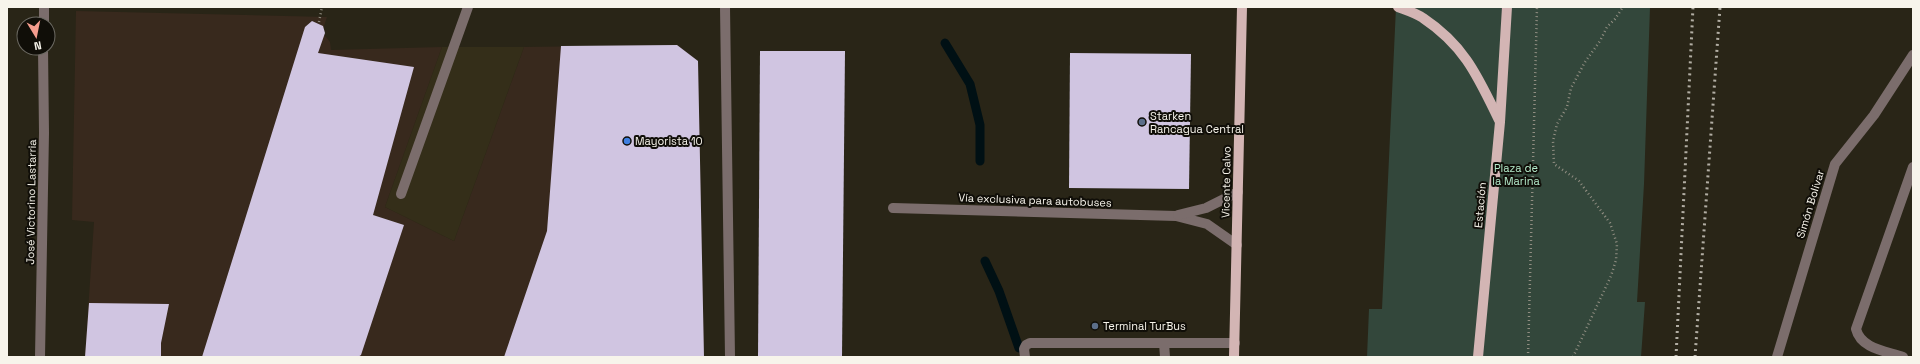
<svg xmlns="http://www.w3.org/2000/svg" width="1920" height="364" viewBox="0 0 1920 364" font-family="'Space Grotesk',sans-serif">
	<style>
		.commercial { fill: #38291d }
		.built { fill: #342e19 }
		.green { fill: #33473b }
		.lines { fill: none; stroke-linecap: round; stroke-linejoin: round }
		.stream { stroke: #001014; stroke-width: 9 }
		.building { fill: #d0c5e1 }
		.path { stroke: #918e82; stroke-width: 2.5; stroke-dasharray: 1 3; stroke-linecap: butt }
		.minor { stroke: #7b6d6c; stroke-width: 10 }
		.major { stroke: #d3b5b4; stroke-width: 10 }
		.rail { stroke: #b2aea4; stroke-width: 3; stroke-dasharray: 2 4; stroke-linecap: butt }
		.service-dot { fill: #5c6f8a; stroke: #100e08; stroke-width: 1.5 }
		.shop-dot { fill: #3f7fe0; stroke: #100e08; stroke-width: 1.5 }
		.labels { text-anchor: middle; stroke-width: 4; stroke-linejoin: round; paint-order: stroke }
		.poi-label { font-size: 11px; fill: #f7f4eb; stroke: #100e08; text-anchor: start }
		.park-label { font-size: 11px; fill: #b5eccc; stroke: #100e08 }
		.street-label { font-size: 11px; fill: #f7f4eb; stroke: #100e08 }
	</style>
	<rect width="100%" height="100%" fill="#292517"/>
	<polygon class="commercial" points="76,11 327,17 322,32 330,42 331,50 442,47 385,207 454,241 524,47 677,45 698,61 704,357 85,357 94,222 72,220"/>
	<polygon class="built" points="442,47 524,47 454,241 385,207"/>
	<polygon class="green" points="1396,7 1650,7 1644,184 1637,302 1645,302 1641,357 1367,357 1369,309 1382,309"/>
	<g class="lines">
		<g class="stream">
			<polyline points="945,43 970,84 980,125 980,161"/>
			<polyline points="985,261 999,291 1019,348"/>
		</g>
	</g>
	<g class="building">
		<polygon points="312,21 323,26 325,33 318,53 414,67 373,215 404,225 361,355 358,357 202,357 305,27"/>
		<polygon points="677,45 698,61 704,357 504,357 547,231 561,46"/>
		<polygon points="760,51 845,51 842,357 758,357"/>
		<polygon points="1070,53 1191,54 1189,189 1069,188"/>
		<polygon points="89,303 169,304 161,343 161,357 85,357"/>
	</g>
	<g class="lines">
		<g class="path">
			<polyline points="319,22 322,7"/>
			<polyline points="1528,357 1537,7"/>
			<polyline points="1573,357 1611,276 1616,260 1617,244 1610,223 1579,181 1554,164 1553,141 1557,124 1567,107 1571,88 1585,62 1600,41 1607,27 1615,19 1623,7"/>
		</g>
		<g class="minor">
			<polyline points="725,7 730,357"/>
			<polyline points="44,24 44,7"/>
			<polyline points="401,194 468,7"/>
			<polyline points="893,208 1176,216 1207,224 1237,245"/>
			<polyline points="1178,215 1206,208 1238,192"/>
			<polyline points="1164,343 1165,357"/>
			<polyline points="40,357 44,133 43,48"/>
			<polyline points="1025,357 1024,349 1026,345 1030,343 1235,343"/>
			<polyline points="1777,357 1835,164 1874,115 1913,55"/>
			<path d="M1903,357C1886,351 1861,349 1856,329L1913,167"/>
		</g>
		<g class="major">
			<path d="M1398,7C1406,10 1416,13 1423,18C1465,46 1478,77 1499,120"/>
			<polyline points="1234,357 1242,7"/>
			<polyline points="1478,357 1500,122 1507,7"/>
		</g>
		<g class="rail">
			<polyline points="1676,357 1693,7"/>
			<polyline points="1695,357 1720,7"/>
		</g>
	</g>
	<g class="service-dot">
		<circle cx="1142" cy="122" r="4"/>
		<circle cx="1095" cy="326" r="4"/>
	</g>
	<circle class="shop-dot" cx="627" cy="141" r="4"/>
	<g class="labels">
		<g class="poi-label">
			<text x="1150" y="120">Starken<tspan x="1150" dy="13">Rancagua Central</tspan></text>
			<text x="635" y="145">Mayorista 10</text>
			<text x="1103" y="330">Terminal TurBus</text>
		</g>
		<g class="park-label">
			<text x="1516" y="172">Plaza de<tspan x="1516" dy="13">la Marina</tspan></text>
		</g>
		<g class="street-label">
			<text transform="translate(1226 182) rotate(-89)" y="4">Vicente Calvo</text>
			<text transform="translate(1035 200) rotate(2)" y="4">Vía exclusiva para autobuses</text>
			<text transform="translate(31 202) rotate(-89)" y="4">José Victorino Lastarria</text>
			<text transform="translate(1810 204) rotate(-73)" y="4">Simón Bolívar</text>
			<text transform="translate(1480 205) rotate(-85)" y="4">Estación</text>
		</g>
	</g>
	<rect width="1920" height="364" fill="none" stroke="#f7f4eb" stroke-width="16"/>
	<g transform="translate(36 36) rotate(170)"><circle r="19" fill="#100e08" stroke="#6c6a63"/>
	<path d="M0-3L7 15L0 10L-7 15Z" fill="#f59d8e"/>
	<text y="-6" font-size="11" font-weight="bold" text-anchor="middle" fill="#f7f4eb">N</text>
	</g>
</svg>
